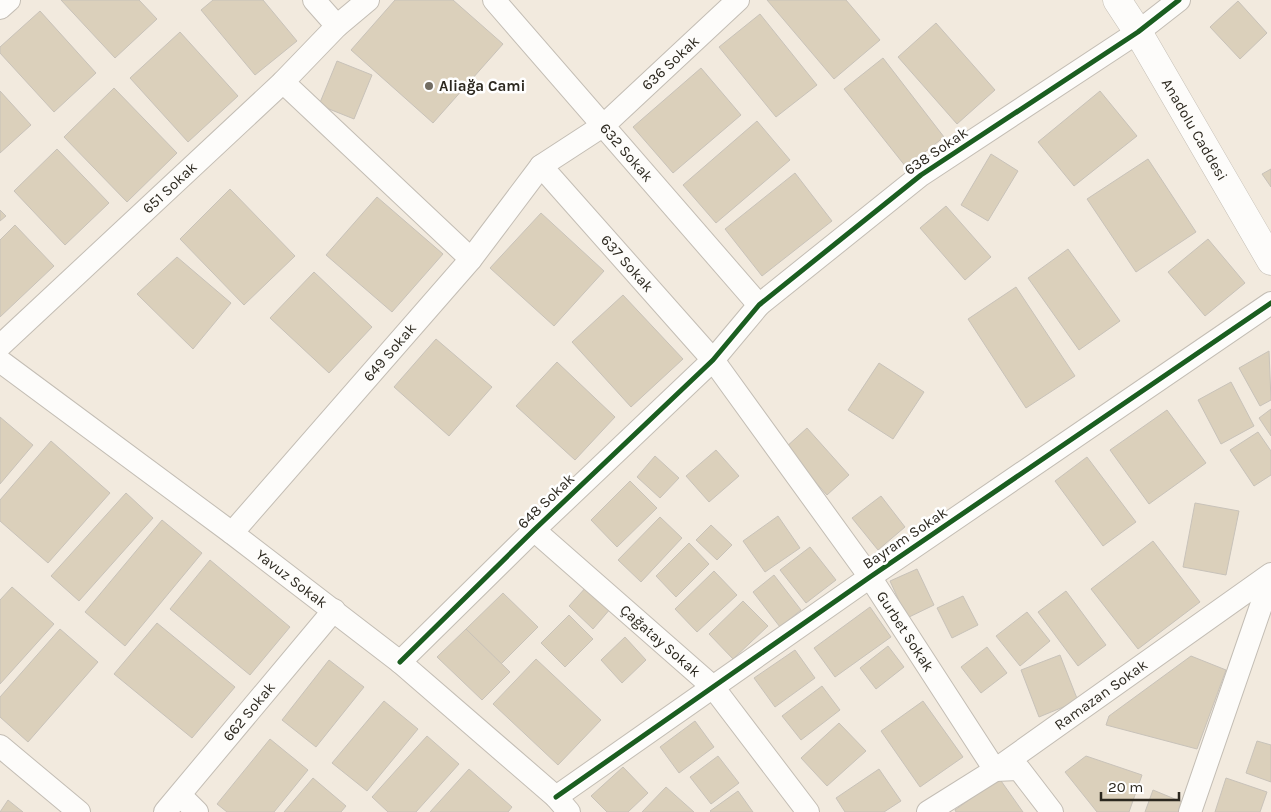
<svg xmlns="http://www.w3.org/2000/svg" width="1271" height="812" viewBox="0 0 1271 812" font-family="Karla,sans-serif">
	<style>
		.building { fill: #dbd0bb; stroke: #c8c2b9 }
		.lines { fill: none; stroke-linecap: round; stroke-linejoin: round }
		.street-casing { stroke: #c3bdb4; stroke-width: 24 }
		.secondary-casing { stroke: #c3bdb4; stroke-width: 29 }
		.street { stroke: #fdfcfa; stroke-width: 22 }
		.secondary { stroke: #fdfcfa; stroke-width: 28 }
		.cycleway-casing { stroke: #fff; stroke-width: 8 }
		.cycleway { stroke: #1b5e20; stroke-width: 5 }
		.poi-dot { fill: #716c62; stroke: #fff; stroke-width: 2 }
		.labels { text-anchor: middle; stroke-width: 5; stroke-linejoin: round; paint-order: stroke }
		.street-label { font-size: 15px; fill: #2c281f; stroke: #fff }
		.poi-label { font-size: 15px; font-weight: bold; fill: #2c281f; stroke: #fff; text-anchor: start }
	</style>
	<rect width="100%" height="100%" fill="#f2eade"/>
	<g class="building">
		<polygon points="61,0 139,0 157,19 115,58"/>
		<polygon points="213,0 263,0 297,41 255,75 201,10"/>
		<polygon points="395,0 453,0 503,44 433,123 351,50"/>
		<polygon points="767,0 846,0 880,40 834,79"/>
		<polygon points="1238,1 1267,33 1240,59 1210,27"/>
		<polygon points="40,11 96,73 54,112 0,53 0,47"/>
		<polygon points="760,14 817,85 776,117 719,47"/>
		<polygon points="936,23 995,90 957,124 898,57"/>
		<polygon points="180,32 238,96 188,142 130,78"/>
		<polygon points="883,58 944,137 906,167 844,89"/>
		<polygon points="337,61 372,75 354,119 319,105"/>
		<polygon points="701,68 741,115 673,173 633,127"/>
		<polygon points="114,88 177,153 127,202 64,137"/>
		<polygon points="0,91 31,125 0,153"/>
		<polygon points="1100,91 1137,136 1074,186 1038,142"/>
		<polygon points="757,121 790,160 716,223 683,185"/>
		<polygon points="57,149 109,203 65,245 14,191"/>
		<polygon points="991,154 1018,171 988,221 961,205"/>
		<polygon points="1148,159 1196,232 1136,272 1087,199"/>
		<polygon points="1271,169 1271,187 1262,174"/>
		<polygon points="795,173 832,221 762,276 725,229"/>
		<polygon points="230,189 295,256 244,305 180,239"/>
		<polygon points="377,197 443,254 392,312 326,255"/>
		<polygon points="946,206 991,257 965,280 920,228"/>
		<polygon points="0,210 6,216 0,221"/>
		<polygon points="541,213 604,271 554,326 490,268"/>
		<polygon points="15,225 54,266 0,317 0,240"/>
		<polygon points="1208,239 1245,283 1205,316 1168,272"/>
		<polygon points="1068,249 1120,321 1079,350 1028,278"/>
		<polygon points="177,257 231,303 193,349 137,294"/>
		<polygon points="314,272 372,327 329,373 270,318"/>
		<polygon points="1016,287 1075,376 1026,408 968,319"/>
		<polygon points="623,295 683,359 631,407 572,342"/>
		<polygon points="436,339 492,387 449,436 394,387"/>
		<polygon points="1269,351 1271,400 1260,406 1239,368"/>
		<polygon points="557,362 615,417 575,460 516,406"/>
		<polygon points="879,363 924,392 893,439 848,410"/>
		<polygon points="1231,382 1254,426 1221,444 1198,400"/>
		<polygon points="1271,409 1271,436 1259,418"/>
		<polygon points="1167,410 1206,463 1149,504 1110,450"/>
		<polygon points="0,417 33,445 0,484"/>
		<polygon points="807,428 849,475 827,495 785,448"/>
		<polygon points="1258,432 1271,451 1271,475 1254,486 1230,450"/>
		<polygon points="51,441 110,493 48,563 0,521 0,500"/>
		<polygon points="716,450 739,476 709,502 686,476"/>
		<polygon points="655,456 679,478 660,498 637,477"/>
		<polygon points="1087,457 1136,522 1103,546 1055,481"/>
		<polygon points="630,481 657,508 617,547 591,520"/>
		<polygon points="126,493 153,518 79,601 51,576"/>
		<polygon points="881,496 905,527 878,550 852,518"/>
		<polygon points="1195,503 1239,511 1226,575 1183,567"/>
		<polygon points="778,516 800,548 765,572 743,541"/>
		<polygon points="660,517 682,538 641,582 618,560"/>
		<polygon points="162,520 202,553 125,646 85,612"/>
		<polygon points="711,525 732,545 717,560 696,540"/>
		<polygon points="1153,541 1200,602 1138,649 1091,589"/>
		<polygon points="689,543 709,564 676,597 656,576"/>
		<polygon points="810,547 836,580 806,603 780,570"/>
		<polygon points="210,560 290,627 250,675 170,609"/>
		<polygon points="917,569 934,605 907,618 890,581"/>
		<polygon points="714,571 737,595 697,632 675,609"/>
		<polygon points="774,575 801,610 780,627 753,592"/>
		<polygon points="587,586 611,608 593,629 569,606"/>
		<polygon points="12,587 54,624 0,684 0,600"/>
		<polygon points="1066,591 1106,645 1078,666 1038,612"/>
		<polygon points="503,593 538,627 501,664 466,629"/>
		<polygon points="963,596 978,625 952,638 937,608"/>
		<polygon points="743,601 768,626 733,659 709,634"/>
		<polygon points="870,607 891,637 835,677 814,648"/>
		<polygon points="1027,612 1050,641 1020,666 996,636"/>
		<polygon points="569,615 593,639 565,667 541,643"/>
		<polygon points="157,623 235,687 192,738 114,674"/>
		<polygon points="60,629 98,662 28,742 0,717 0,697"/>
		<polygon points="466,629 510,672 482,700 437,657"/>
		<polygon points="625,637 646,660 622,683 601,660"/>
		<polygon points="888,646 904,667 876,689 860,668"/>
		<polygon points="987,647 1007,673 981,693 961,667"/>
		<polygon points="795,650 815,678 775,707 754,678"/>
		<polygon points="1060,655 1078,701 1039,717 1021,670"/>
		<polygon points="1191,656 1226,670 1197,749 1106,725 1109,716"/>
		<polygon points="536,659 601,720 558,765 493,704"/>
		<polygon points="329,660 364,687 316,747 282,720"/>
		<polygon points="822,686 840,710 801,740 782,716"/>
		<polygon points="384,701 418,729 367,791 332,763"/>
		<polygon points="923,701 963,757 920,787 881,731"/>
		<polygon points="695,721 714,747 679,773 660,747"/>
		<polygon points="839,723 866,751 827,786 801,758"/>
		<polygon points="427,736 459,764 416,812 388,812 372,797"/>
		<polygon points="270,739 308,770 274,812 227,812 217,804"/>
		<polygon points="1257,741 1271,745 1271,782 1246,773"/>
		<polygon points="718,756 739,783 711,804 690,777"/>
		<polygon points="1086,756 1142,775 1129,812 1097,812 1065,772"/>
		<polygon points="623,767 648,793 628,812 607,812 591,796"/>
		<polygon points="469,769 512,807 508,812 430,812"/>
		<polygon points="879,769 901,801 884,812 845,812 836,798"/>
		<polygon points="313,778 346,806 341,812 284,812"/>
		<polygon points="999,778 1023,812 956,812 955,810"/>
		<polygon points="1226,778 1267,792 1260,812 1215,812"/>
		<polygon points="666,787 694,812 642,812"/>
		<polygon points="1153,790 1187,804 1185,812 1145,812"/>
		<polygon points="738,791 753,812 711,812 710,811"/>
		<polygon points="8,800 23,812 0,812"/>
	</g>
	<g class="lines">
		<g class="street-casing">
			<g id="street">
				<polyline points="314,0 337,26"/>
				<path id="s1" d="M494,0L759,305"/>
				<polyline points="0,8 9,0"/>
				<polyline points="283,82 471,259"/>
				<path id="s2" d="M541,166L713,360L870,577L995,770L1019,769L1052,812"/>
				<path id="s3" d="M0,346L283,82L337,26L368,0"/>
				<path id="s4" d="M0,361L232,533L400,662L556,797L569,812"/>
				<path id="s5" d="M534,530L713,687L808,812"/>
				<path id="s6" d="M232,533L471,259L541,166L604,125L738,0"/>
				<polyline points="400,662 534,530 713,360 759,305 921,175 1138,32 1179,0"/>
				<polyline points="0,746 79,812"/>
				<polyline points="180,795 197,812"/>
				<polyline points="556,797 870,577 1271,303"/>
				<path id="s7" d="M165,812L334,610"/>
				<path id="s8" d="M928,812L995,770L1271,574"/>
				<polyline points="1190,812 1271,577"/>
			</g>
		</g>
		<g class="secondary-casing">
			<g id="secondary">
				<path id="s9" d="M1117,0L1138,32L1271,261"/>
			</g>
		</g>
		<use href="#street" class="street"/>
		<use href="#secondary" class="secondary"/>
		<g class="cycleway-casing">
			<g id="cycleway">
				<polyline points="400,662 534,530 713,360 759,305 921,175 1138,32 1179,0"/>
				<polyline points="556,797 870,577 1271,303"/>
			</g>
		</g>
		<use href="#cycleway" class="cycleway"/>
	</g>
	<circle class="poi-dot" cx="429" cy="86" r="5"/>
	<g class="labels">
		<g class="street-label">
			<text dy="5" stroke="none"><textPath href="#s6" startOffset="646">636 Sokak</textPath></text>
			<text dy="5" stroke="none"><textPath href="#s9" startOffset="151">Anadolu Caddesi</textPath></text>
			<text transform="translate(936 151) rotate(-34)" y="5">638 Sokak</text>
			<text dy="5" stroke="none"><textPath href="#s1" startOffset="202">632 Sokak</textPath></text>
			<text dy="5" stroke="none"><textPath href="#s3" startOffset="232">651 Sokak</textPath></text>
			<text dy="5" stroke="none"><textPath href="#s2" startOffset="130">637 Sokak</textPath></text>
			<text dy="5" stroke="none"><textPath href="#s6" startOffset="240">649 Sokak</textPath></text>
			<text transform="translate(546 501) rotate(-44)" y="5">648 Sokak</text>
			<text transform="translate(905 538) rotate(-34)" y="5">Bayram Sokak</text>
			<text dy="5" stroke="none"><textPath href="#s4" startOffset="364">Yavuz Sokak</textPath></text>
			<text dy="5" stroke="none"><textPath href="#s2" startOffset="592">Gurbet Sokak</textPath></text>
			<text dy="5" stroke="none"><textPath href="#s5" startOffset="168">Çağatay Sokak</textPath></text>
			<text dy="5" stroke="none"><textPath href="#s8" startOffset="209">Ramazan Sokak</textPath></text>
			<text dy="5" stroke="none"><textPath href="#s7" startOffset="131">662 Sokak</textPath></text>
		</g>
		<g class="poi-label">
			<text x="439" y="91">Aliağa Cami</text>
		</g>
	</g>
	<path d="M1101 792v8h78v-8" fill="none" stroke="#2c281f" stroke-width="2.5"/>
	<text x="1108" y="792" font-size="15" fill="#2c281f" stroke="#ffffff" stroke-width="4" paint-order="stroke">20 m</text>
</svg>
